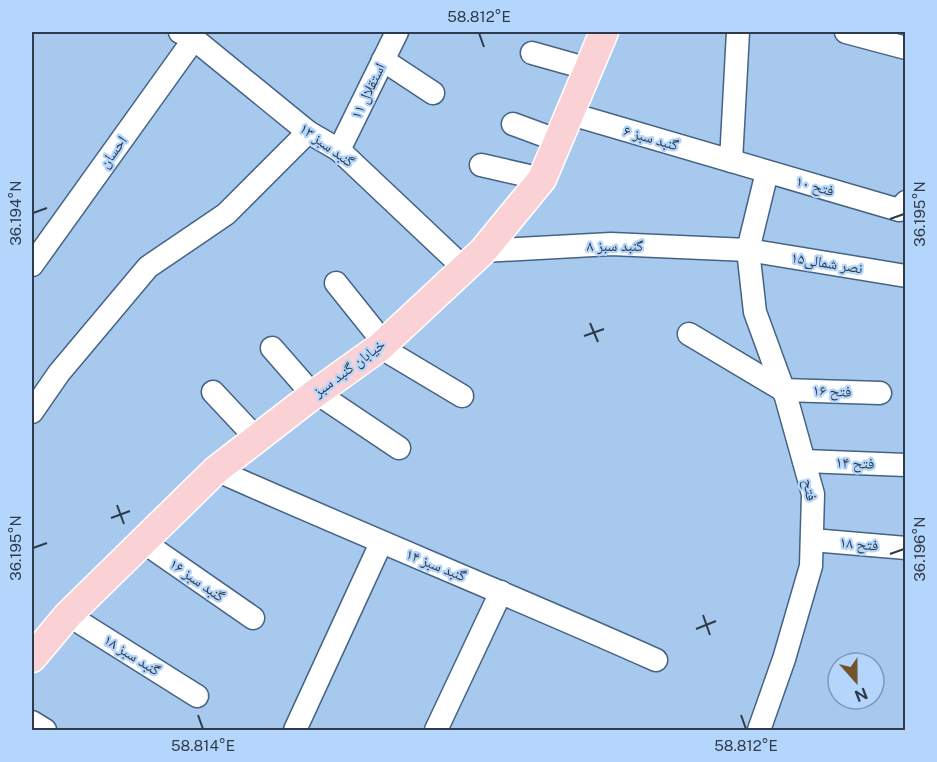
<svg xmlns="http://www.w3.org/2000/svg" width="937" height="762" viewBox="0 0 937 762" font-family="'Public Sans','Noto Naskh Arabic',sans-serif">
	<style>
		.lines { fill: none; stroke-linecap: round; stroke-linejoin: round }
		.minor-casing { stroke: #456384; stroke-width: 25 }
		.major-casing { stroke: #fff; stroke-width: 31 }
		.minor { stroke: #fff; stroke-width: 22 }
		.major { stroke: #fad2d6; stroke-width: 28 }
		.ticks { fill: none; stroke: #2e3b4a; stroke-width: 2 }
		.labels { text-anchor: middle; stroke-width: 4.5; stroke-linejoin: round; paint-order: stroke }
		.street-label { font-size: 15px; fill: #2e3b4a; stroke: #b5d6fc }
		.neatline { fill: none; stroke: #2e3b4a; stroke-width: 2 }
		.ticks-label { font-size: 15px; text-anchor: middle; fill: #2e3b4a }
	</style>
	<rect width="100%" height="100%" fill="#a8c9ee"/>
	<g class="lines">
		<g class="minor-casing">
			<g id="minor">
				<polyline points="180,32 194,39 308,132 339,150 465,269"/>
				<polyline points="846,32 906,48"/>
				<polyline points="532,53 589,69"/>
				<polyline points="383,60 433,93"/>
				<polyline points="571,114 899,210 906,202"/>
				<polyline points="513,124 559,141"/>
				<polyline points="339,150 397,32"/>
				<polyline points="731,161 738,32"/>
				<polyline points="481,165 542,179"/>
				<polyline points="483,251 611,244 748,250 906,276"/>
				<polyline points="32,265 194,39"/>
				<polyline points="336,283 384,343"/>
				<polyline points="689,334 783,390 880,393"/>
				<polyline points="380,347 462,396"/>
				<polyline points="272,348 313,395"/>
				<polyline points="213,392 257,439"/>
				<polyline points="317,393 399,448"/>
				<polyline points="32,412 59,373 148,267 226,214 308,132"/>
				<polyline points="804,461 906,465"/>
				<path d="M216,470C362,535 510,595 656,660"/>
				<polyline points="812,540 906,548"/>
				<polyline points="142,541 253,618"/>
				<polyline points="68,615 197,696"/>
				<polyline points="32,722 45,730"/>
				<polyline points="295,730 381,543"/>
				<polyline points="436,730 501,592"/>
				<polyline points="759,730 784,659 811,566 813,494 786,397 755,312 748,250 767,172"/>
			</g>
		</g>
		<g class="major-casing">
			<polyline id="major" points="32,658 68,615 216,470 313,395 380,347 483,251 542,179 604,32"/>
		</g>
		<use href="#minor" class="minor"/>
		<use href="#major" class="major"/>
	</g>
	<path class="ticks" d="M479,33L484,47M33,213L47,208M890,219L904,214M590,323L598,342M584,336L604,329M117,505L124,524M111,518L130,511M33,548L47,543M890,554L904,549M703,615L710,635M696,629L716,621M198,715L203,729M741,715L746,729"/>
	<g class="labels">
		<g class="street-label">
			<text transform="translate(368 91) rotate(-64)" y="5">استقلال ۱۱</text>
			<text transform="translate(651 138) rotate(16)" y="5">گنبد سبز ۶</text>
			<text transform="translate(327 145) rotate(36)" y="5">گنبد سبز ۱۳</text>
			<text transform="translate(113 152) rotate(-54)" y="5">احسان</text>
			<text transform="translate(815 186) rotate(16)" y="5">فتح ۱۰</text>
			<text x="615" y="251">گنبد سبز ۸</text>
			<text transform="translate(827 263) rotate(9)" y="5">نصر شمالی۱۵</text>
			<text transform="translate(349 368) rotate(-37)" y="5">خیابان گنبد سبز</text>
			<text transform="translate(832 391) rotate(2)" y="5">فتح ۱۶</text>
			<text transform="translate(855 463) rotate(2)" y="5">فتح ۱۴</text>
			<text transform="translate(810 490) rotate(81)" y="5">فتح</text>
			<text transform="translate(859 544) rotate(5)" y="5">فتح ۱۸</text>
			<text transform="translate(436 565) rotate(22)" y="5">گنبد سبز ۱۴</text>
			<text transform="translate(197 580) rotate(35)" y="5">گنبد سبز ۱۶</text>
			<text transform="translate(132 655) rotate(32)" y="5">گنبد سبز ۱۸</text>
		</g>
	</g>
	<rect width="937" height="762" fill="none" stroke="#b5d6fc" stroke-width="66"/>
	<g transform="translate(856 681) rotate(159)"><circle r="28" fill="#b5d6fc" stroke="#7f98b5" stroke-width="1.5"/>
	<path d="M0-4.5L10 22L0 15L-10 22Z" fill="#74542a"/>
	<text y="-9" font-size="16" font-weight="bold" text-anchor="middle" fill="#2e3b4a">N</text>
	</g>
	<rect x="33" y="33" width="871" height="696" class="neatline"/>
	<g class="ticks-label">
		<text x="479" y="22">58.812°E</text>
		<text transform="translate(16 213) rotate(-90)" y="5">36.194°N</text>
		<text transform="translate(920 214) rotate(-90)" y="5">36.195°N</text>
		<text transform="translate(16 548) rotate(-90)" y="5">36.195°N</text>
		<text transform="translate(920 549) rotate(-90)" y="5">36.196°N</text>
		<text x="203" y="751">58.814°E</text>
		<text x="746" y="751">58.812°E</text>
	</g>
</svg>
